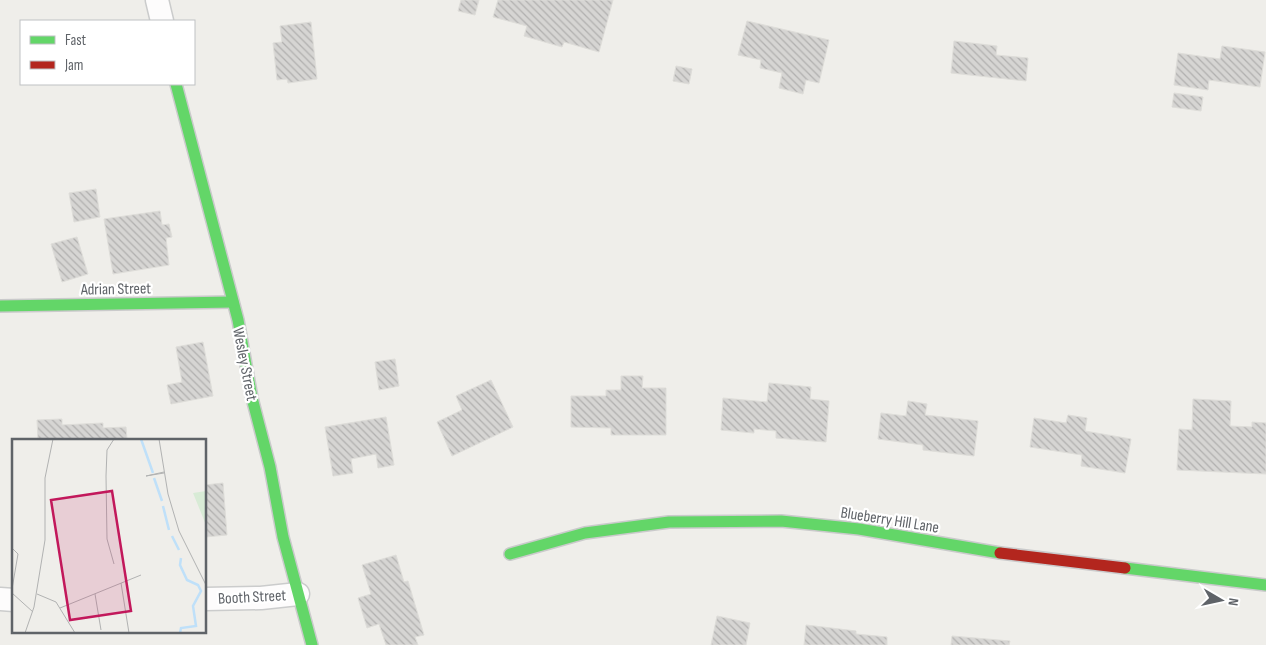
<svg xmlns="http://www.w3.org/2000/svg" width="1266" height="645" viewBox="0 0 1266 645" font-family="'Sofia Sans Condensed',sans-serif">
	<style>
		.building { fill: url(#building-back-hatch); stroke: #deddd9 }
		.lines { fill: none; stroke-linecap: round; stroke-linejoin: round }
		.street-casing { stroke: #cbcccc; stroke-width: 25 }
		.fast-casing { stroke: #cacacb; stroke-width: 14 }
		.jam-casing { stroke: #cacacb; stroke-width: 14 }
		.street { stroke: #fdfcfc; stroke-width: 22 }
		.fast { stroke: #63d668; stroke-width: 11 }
		.jam { stroke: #b3261e; stroke-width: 11 }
		.labels { text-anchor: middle; stroke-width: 4.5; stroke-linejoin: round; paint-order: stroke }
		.street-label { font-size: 16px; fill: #5f6368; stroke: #fff }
		.inset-river { fill: none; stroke: #bfe0f9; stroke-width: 2.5 }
		.inset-road { fill: none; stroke: #b1b2b2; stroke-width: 1 }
		.view { fill: #c2185b; fill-opacity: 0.15; stroke: #c2185b; stroke-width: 2.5 }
		.inset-edge { fill: none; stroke: #5f6368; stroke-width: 2.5 }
	</style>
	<defs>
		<pattern id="building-back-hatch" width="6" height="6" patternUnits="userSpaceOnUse" patternTransform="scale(1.25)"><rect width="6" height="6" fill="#d6d5d3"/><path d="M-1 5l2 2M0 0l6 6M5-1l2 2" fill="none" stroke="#b1b0af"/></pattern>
	</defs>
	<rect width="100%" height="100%" fill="#efeeea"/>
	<g class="building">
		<polygon points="461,0 479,0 475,15 458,11"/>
		<polygon points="498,0 613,0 599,52 564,42 562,47 524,36 527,26 493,17"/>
		<polygon points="747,21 829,40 819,83 806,80 803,94 779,88 782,73 760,68 761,60 738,55"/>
		<polygon points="311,22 317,79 288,83 287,79 277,80 273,43 282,42 280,26"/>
		<polygon points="954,41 997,46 996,55 1028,58 1026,81 951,73"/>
		<polygon points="1222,46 1265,52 1260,87 1209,80 1208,90 1174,85 1178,53 1220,59"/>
		<polygon points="676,66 692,69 689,84 673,81"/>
		<polygon points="1174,93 1203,97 1201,111 1172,107"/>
		<polygon points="96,189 100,217 74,222 69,193"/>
		<polygon points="160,211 162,225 169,224 172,237 166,238 169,265 113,274 104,219"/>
		<polygon points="77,237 88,274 62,282 51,244"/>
		<polygon points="203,342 213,396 171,404 167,385 182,382 176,347"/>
		<polygon points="395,359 399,386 379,390 375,362"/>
		<polygon points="621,376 643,376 642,388 666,388 666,435 611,435 611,428 571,427 571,396 606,396 606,390 621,390"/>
		<polygon points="491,380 513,427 452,456 437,422 462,410 456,396"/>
		<polygon points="769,383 811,387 810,399 829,401 826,442 776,438 776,431 754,429 754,433 721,430 723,398 767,402"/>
		<polygon points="1193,399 1231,401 1230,426 1252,427 1252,422 1266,423 1266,474 1177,470 1179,429 1192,430"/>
		<polygon points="908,401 927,404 925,415 978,421 974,456 923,450 923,445 878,439 881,413 906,416"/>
		<polygon points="1068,415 1087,418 1085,431 1131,439 1125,473 1081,466 1082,455 1030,447 1034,418 1066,423"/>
		<polygon points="386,417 394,465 378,468 376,454 351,459 353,473 333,476 325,427"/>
		<polygon points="62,419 62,425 103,423 103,428 126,427 127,440 38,440 37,420"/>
		<polygon points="223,483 227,535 205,537 205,485"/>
		<polygon points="396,555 404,582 408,581 424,635 415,637 418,645 386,645 379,624 367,628 358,598 371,594 362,565"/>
		<polygon points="717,616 750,623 746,645 711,645"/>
		<polygon points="806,625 856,631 856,634 887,637 887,645 804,645"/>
		<polygon points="952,636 1010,641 1009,645 951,645"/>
	</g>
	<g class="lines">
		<g class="street-casing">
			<g id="street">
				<polyline points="157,0 162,21"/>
				<polyline points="0,599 14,600"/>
				<polyline points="205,599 261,598 298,594"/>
			</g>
		</g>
		<g class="fast-casing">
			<g id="fast">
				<polyline points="176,84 238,320 252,398 270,467 283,537 312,645"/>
				<polyline points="0,306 233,302"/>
				<polyline points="510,554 585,533 669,522 781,521 859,529 1000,553"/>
				<polyline points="1125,568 1266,585"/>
			</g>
		</g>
		<g class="jam-casing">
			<polyline id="jam" points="1000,553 1125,568"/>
		</g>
		<use href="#street" class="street"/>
		<use href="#fast" class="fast"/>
		<use href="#jam" class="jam"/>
	</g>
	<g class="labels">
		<g class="street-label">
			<text transform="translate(116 288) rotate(-1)" y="6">Adrian Street</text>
			<text transform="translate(246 364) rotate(79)" y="6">Wesley Street</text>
			<text transform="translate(890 519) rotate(9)" y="6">Blueberry Hill Lane</text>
			<text transform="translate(252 596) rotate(-3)" y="6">Booth Street</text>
		</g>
	</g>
	<g transform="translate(12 439)">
		<rect width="194" height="194" fill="#efeeea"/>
		<path d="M194,52V86L181,54Z" fill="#d8ebd6"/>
		<path class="inset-river" d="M129,0L141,34M142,39L150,62M151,67L157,91M160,97L167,111M168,194L169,189L184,187L181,167L189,152L186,146L175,141L168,126L169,119"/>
		<path class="inset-road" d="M102,0L95,11L94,37L95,100L102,125M147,0L156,55L167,92L194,146M152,34L134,37L152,33M0,109L6,115L0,150M109,144L117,194M0,154L21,173M25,155L44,163L63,194M83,155L89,191M48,169L129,136M13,194L22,168L33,101V39L41,0"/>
		<path class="view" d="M100,52L119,172L58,181L39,61Z"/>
		<rect width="194" height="194" class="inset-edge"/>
	</g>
	<rect x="20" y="20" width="175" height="65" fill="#ffffff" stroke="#bfc1c3"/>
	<rect x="30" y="36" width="25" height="8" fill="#63d668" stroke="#bfc1c3"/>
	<text x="65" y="45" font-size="15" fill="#5f6368">Fast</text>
	<rect x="30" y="61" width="25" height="8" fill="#b3261e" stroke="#bfc1c3"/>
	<text x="65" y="70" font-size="15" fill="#5f6368">Jam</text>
	<g transform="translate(1221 600) rotate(99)" stroke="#ffffff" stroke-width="4" paint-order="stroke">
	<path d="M0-4L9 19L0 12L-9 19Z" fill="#5f6368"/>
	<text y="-8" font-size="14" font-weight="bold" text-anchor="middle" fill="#5f6368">N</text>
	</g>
</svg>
